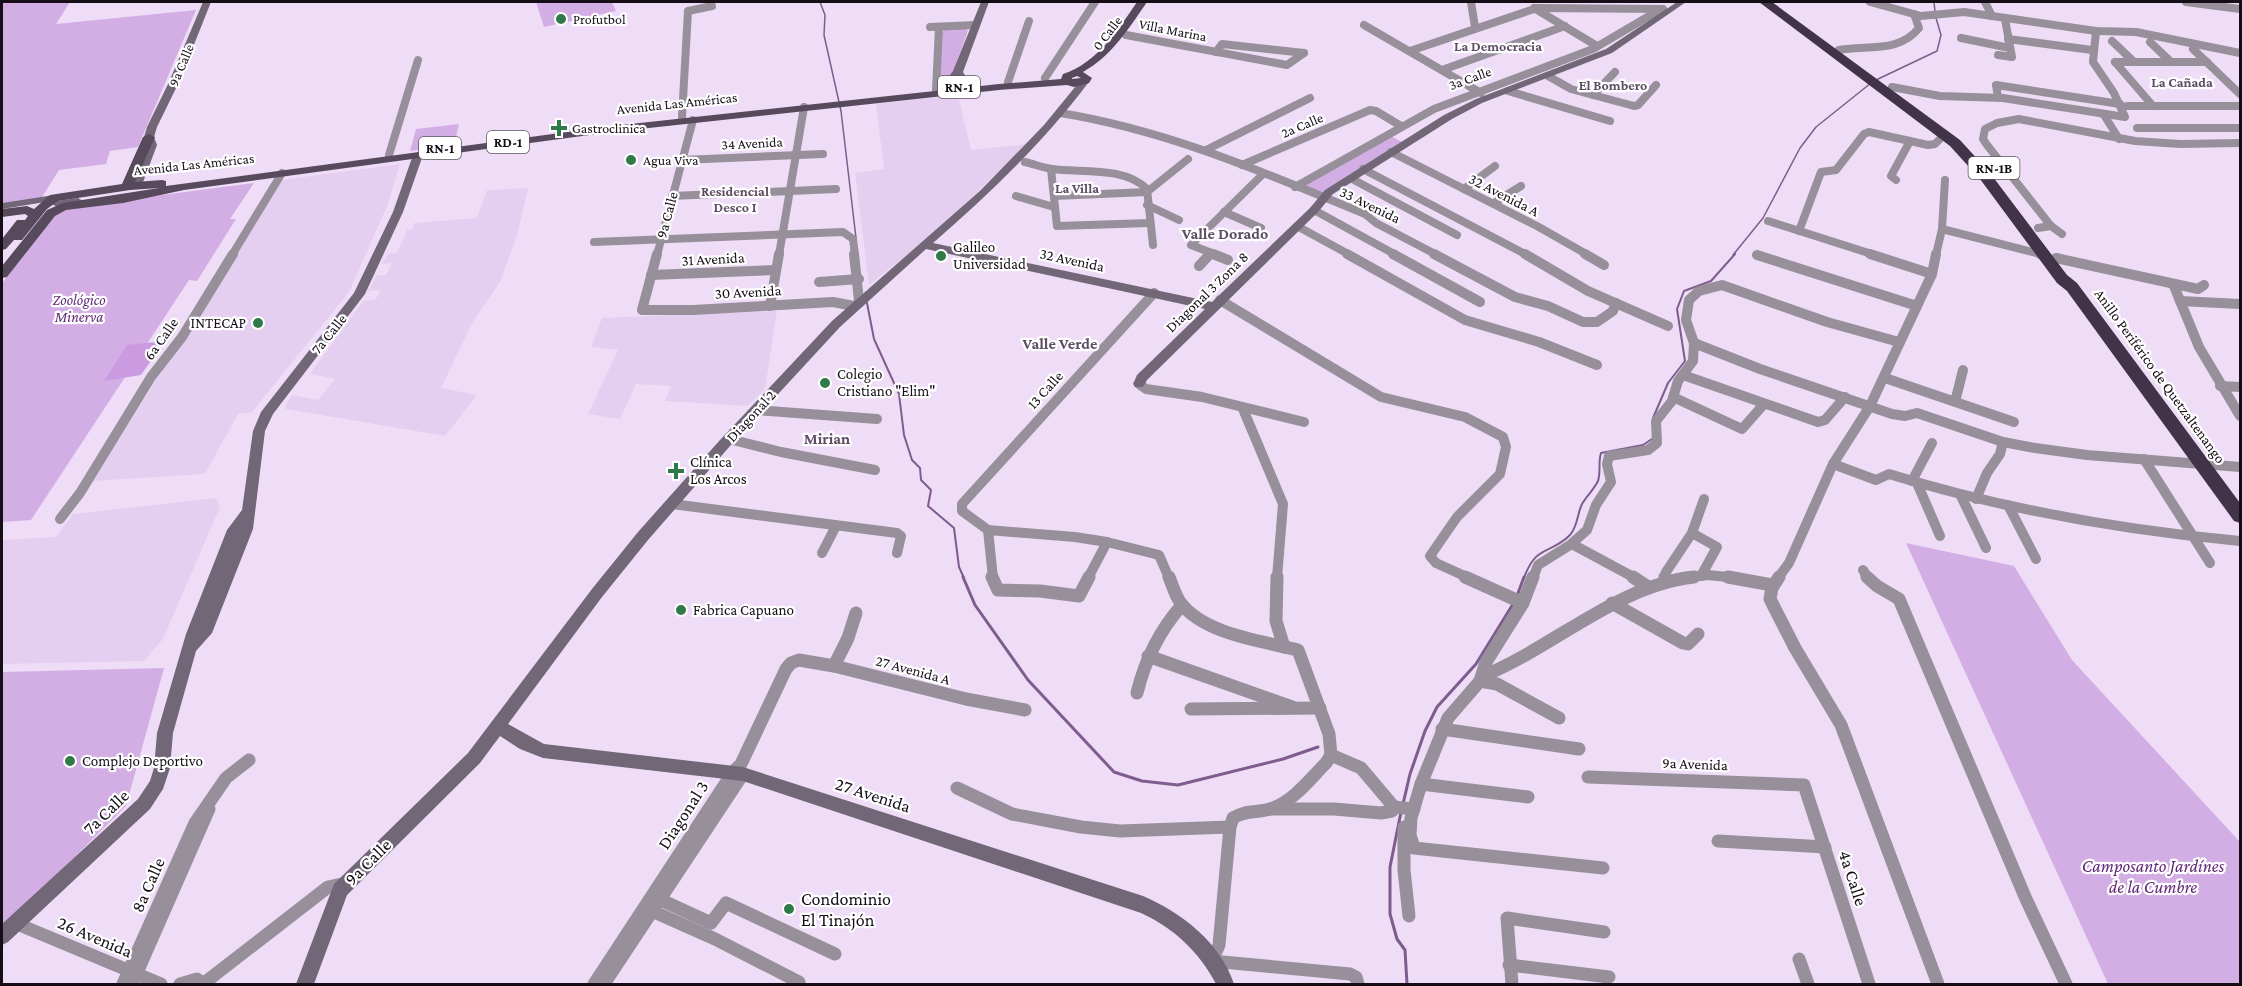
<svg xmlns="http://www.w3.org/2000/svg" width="2242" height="986" viewBox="0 0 2242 986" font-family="'Crimson Pro',serif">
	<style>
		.built { fill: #e5cff0 }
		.green { fill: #d3aee4 }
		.forest { fill: #ca9be0 }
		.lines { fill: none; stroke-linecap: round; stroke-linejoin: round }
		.stream-far2 { stroke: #7e5c8d; stroke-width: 1.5 }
		.stream-far1 { stroke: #7e5c8d; stroke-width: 2 }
		.stream { stroke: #7e5c8d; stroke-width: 3 }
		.street-far2 { stroke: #978f9a; stroke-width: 8 }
		.street-far1 { stroke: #978f9a; stroke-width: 10 }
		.street { stroke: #978f9a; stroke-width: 13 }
		.secondary { fill: #716777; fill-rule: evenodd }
		.primary { fill: #574a5d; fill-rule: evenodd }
		.highway { fill: #413348; fill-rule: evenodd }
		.poi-dot { fill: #2f7a48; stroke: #fff; stroke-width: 2 }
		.labels { text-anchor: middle; stroke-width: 4.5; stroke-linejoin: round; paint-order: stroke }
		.far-poi-label { font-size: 14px; fill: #150e17; stroke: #fff; text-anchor: start }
		.far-street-label { font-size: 14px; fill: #150e17; stroke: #fff }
		.far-neighbourhood-label { font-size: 14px; font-weight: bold; fill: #5d4e64; stroke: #fff }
		.shield { fill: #fff; stroke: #5b565d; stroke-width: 1.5 }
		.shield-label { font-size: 14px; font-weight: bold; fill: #150e17 }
		.street-label { font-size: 15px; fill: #150e17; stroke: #fff }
		.poi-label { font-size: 15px; fill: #150e17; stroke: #fff; text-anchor: start }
		.park-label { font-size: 15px; font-style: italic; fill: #612878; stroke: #fff }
		.neighbourhood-label { font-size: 16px; font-weight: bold; fill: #5d4e64; stroke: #fff }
		.near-street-label { font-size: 18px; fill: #150e17; stroke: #fff }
		.near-park-label { font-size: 18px; font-style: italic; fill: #612878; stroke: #fff }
		.near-poi-label { font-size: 18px; fill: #150e17; stroke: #fff; text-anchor: start }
	</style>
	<rect width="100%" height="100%" fill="#efddf8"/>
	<g class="built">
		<polygon points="958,95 971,150 1027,144 939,230 869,285 855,173 884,169 876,104"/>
		<polygon points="400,164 388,204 349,292 252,412 238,414 205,474 93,481 281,180"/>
		<polygon points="528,188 517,236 500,282 472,323 441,388 477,395 445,436 286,409 285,406 292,395 318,400 335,379 310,374 363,301 376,299 380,290 368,291 377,275 386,275 392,263 382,264 388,254 397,253 407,230 412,229 414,223 477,218 487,190"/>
		<polygon points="777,311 765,389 748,406 665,401 671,386 636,384 620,419 588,414 618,350 591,347 602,318"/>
		<polygon points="216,498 220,507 163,639 144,661 2,664 2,540 56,537 73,514"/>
	</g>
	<g class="green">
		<polygon points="2,2 70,2 56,24 196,10 138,147 110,151 106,164 59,170 42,197 2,203"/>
		<polygon points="536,2 612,2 616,11 544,27"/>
		<polygon points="965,28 968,31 950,81 943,86 940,85 942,32 945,29"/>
		<polygon points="459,124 454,146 410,151 416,129"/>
		<polygon points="1391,136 1402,142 1327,193 1321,194 1304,186"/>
		<polygon points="254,183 230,219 236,219 197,281 189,280 31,520 2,522 2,283 57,213 70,207"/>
		<polygon points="1906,543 2014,566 2072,660 2240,842 2240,984 2108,984"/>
		<polygon points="164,668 126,806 2,929 2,672"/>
	</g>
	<polygon class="forest" points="165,341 141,375 104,381 127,345"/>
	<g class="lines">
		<g class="stream-far2">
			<polyline points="820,2 825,15 824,35 841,111 856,238"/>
			<polyline points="1934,2 1935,12"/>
			<polyline points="1876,80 1937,51 1941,35 1936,18"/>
			<polyline points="1733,255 1763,218 1800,148 1816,127 1871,83"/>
		</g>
		<g class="stream-far1">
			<polyline points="867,303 874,339 899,394 904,435 912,460 920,468 921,480 931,490 928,506 954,528 959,567 964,578"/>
			<polyline points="1653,418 1668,383 1685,361 1677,309 1684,291 1711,281 1735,254"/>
			<path d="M1524,578C1536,544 1550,555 1570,535C1578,526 1577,514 1582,504C1587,496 1594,489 1598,481C1601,472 1598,462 1601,453L1643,445L1652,439"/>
		</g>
		<g class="stream">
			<polyline points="963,577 975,605 1028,680 1114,772 1142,781 1178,785 1283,759 1318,747"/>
			<polyline points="1517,596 1524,577"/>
			<polyline points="1403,804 1410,774 1425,731 1437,707 1476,664 1513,604"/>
			<polyline points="1401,812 1390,867 1390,914 1397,939 1405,950 1407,984"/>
		</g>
		<g class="street-far2">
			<polyline points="1471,2 1475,27"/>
			<polyline points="1870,2 1921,16 1964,12 2096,31 2136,32 2240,53"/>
			<polyline points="1985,2 1992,16"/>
			<polyline points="2186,2 2240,9"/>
			<polyline points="1534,8 1597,46"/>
			<polyline points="1364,25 1481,93"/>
			<polyline points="930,27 976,25"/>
			<polyline points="1126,35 1287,65 1304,53"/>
			<polyline points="1961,38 2010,48"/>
			<polyline points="2008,39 2092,50"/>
			<polyline points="2112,41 2133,61"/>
			<polyline points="2150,42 2171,62"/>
			<polyline points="2193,49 2240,94"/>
			<path d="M1839,50C1868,45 1899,53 1919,28L1914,14"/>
			<polyline points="1410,51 1537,8 1663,9"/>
			<polyline points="1216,52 1222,44 1304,53"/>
			<polyline points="1998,55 2012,57 2005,19"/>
			<polyline points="2115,62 2207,62"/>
			<polyline points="2115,62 2153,106"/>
			<polyline points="1442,70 1565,26"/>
			<polyline points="1548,76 1571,89 1634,106 1638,105 1656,85"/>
			<polyline points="1045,78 1095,2"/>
			<polyline points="1008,82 1029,21"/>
			<polyline points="1892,87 1940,96 2003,98 2125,117 2114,93 2093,62 2096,31"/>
			<polyline points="936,90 939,27"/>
			<polyline points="1508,91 1610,121"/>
			<polyline points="1593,95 1615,72"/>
			<polyline points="1998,97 1996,85 2120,104"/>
			<polyline points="2127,106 2240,106"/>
			<path d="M1060,113C1167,130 1265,173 1365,214L1376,223L1437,255"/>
			<polyline points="2104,115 2119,139"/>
			<polyline points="682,117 688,11 712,6"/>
			<polyline points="2137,128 2240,128"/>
			<polyline points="1206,150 1310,98"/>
			<polyline points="1391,152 1537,226 1588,255"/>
			<polyline points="389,155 418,60"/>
			<polyline points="681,160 823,154"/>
			<path d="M1025,162C1034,164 1043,168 1052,169C1082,173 1124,166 1147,189L1153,245"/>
			<polyline points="1242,165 1370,110 1376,111 1401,126"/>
			<polyline points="1051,169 1057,226 1150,223"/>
			<polyline points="1363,169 1527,255"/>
			<polyline points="1354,180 1457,235"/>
			<polyline points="1896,180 1891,176 1910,141"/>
			<polyline points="1295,187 1434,109 1593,49 1661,9"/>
			<polyline points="1464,189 1495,166"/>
			<polyline points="672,196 836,189"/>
			<polyline points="1016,196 1054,207"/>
			<polyline points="1054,196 1147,192 1188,159"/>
			<polyline points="1494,203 1521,186"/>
			<polyline points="1147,205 1179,220"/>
			<polyline points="1314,210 1396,255"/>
			<polyline points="1224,212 1261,228"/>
			<polyline points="1768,221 1875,255"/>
			<polyline points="1297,226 1350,255"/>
			<polyline points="2038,228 2051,226"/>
			<polyline points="1942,229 2044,255"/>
			<polyline points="1799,231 1821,172 1836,170 1864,134 1869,132 1928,145 1935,144 1945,134"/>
			<polyline points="2062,234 2051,226 1987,145 1983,139 1985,129 1997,123 2019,119 2135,141 2180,144 2240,143"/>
			<polyline points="594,242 843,232 853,239 855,255"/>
			<polyline points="232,255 282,173"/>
			<polyline points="657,255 693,120"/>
			<polyline points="779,255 804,107"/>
			<polyline points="1209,255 1211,253"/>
			<polyline points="1217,255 1191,245 1263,174"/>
			<polyline points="1936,255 1942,229 1945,180"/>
		</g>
		<g class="street-far1">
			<polyline points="657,254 642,310 693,310 833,302 854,306"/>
			<polyline points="854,254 859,301"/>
			<polyline points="1213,254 1228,260"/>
			<polyline points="1347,254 1465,320 1539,342 1597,365"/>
			<polyline points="1393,254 1480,302"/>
			<polyline points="1434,254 1515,297 1548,306 1583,322 1597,322 1613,311 1616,303"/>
			<polyline points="1525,254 1588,291 1668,326"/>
			<polyline points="1585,254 1604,265"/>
			<polyline points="1870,254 1932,274"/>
			<polyline points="2040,254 2044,255"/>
			<polyline points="1757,255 1917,306"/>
			<polyline points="2056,258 2198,289 2204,285"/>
			<polyline points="1199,266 1210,254"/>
			<polyline points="651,275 776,270"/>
			<polyline points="819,282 859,279"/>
			<polyline points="2174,286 2199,347 2240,416"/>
			<polyline points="1154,293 962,504 962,511 988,530 1075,537 1107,542 1159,555 1169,578"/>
			<polyline points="1220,300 1381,397 1465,417 1503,437 1506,447 1500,474 1457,517 1430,556 1436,563 1469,578"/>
			<polyline points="2180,301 2240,304"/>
			<polyline points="770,306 779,254"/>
			<polyline points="1694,343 1760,369 1892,414 1905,416 1917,413 2003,442 2035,448 2087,455 2240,467"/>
			<polyline points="1683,375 1818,422 1825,420 1845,397"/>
			<polyline points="1885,378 2014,422"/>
			<polyline points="1139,384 1146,389 1202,397 1304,422"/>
			<polyline points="2220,386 2240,387"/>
			<polyline points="1673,397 1742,429 1764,404"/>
			<polyline points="1952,400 1956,398 1963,370"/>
			<polyline points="1243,409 1283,504 1277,578"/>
			<polyline points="756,410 877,419"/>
			<polyline points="729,439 781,452 875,470"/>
			<polyline points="2144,459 2210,563"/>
			<path d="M1833,464L1876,480L1889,474C2003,509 2121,530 2240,541"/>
			<polyline points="1912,481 1932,443"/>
			<polyline points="1917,483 1940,536"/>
			<polyline points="1961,496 1986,548"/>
			<polyline points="1976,499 1987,473 2000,454 2003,442"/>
			<polyline points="672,504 897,533 901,536 897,553"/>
			<polyline points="2008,505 2036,559"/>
			<polyline points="60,519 80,493 151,377 182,337 233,254"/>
			<polyline points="988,530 993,578"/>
			<polyline points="1692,533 1717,547 1701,576"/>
			<polyline points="1572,544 1635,578"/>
			<polyline points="822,553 836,526"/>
			<polyline points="1863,570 1868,578"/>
			<polyline points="1088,578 1107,542"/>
			<polyline points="1533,578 1538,565 1570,545 1587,530 1596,505 1611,482 1607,464 1609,456 1648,450 1657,443 1656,421 1672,401 1678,381 1693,361 1694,343 1686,320 1689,300 1699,291 1722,285 1827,322 1899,342"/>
			<polyline points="1665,578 1666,572 1692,533 1704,499"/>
			<polyline points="1681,578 1708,575 1737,578"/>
			<polyline points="1778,578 1789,563 1833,464 1870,406 1932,274 1936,254"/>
		</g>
		<g class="street">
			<polyline points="992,577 998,590 1040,591 1079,596 1089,577"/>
			<path d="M1169,577C1172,584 1175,595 1180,602C1203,634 1262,641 1298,650L1329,734L1331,755L1361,768L1394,807"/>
			<polyline points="1277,577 1276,621 1284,647"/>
			<polyline points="1465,577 1523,603"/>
			<polyline points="1533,577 1523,603 1486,662 1480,681 1448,718 1421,784 1411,818 1410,835 1414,848 1603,868"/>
			<polyline points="1633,577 1648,587"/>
			<polyline points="1728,577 1772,585"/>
			<polyline points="1779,577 1772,588 1770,599 1795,648 1841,725 1938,984"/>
			<polyline points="1867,577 1877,586 1899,599 2026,899 2066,984"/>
			<polyline points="1665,581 1665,577"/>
			<polyline points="1612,603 1683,643 1688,644 1698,634"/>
			<polyline points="1148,656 1292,707"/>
			<polyline points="834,666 848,638 856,613"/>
			<path d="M1483,676C1554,647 1618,585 1694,577"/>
			<polyline points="1480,681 1497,684 1559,718"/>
			<path d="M1137,693C1145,660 1159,631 1182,605"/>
			<polyline points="1191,709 1320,708"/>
			<polyline points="1442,729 1579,749"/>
			<path d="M1331,755L1326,763C1310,779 1293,802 1270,809C1257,813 1245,810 1233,818L1230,827L1219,945L1212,961L1350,974L1356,977L1358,984"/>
			<polyline points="1588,777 1804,785 1869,984"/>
			<polyline points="1421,784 1528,797"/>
			<polyline points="957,788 1012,814 1081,827 1120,831 1230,827"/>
			<polyline points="1270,809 1334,809 1381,813 1392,811 1394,807 1414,809"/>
			<polyline points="1404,827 1404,870 1409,916"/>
			<polyline points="1718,841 1825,847"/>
			<polyline points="661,900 711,923 726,903 835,954"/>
			<polyline points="652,911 715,939 799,982"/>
			<polyline points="15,923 161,984"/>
			<polyline points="1799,959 1808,984"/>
			<polyline points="1509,965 1609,977"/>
			<polyline points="123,984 195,823 226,778 249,760"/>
			<polyline points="132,984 209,809"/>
			<polyline points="180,984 197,979 203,984"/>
			<polyline points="203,984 328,887 346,883"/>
			<polyline points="594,984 733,772 741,764 786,669 791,663 799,660 834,666 966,699 1025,710"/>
			<polyline points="604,984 743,774"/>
			<polyline points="1512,984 1507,918 1604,932"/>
		</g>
		<g class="secondary">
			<polygon points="203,2 211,2 179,82 157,127 154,137 157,145 142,185 141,187 133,187 132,181 147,145 144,137 147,127 169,82"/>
			<polygon points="981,2 989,2 963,72 967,79 977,86 969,88 957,79 947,91 941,91 939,89 953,71"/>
			<path d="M1677,2H1686L1612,53L1482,103L1452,119L1333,194L1318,212L1147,380L1143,387H1135L1133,384L1137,375L1205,309L926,249L840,327L730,446L648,540L602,597L508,724L544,744L743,767L1143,896C1182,913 1220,942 1234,984H1216C1199,952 1174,928 1141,913L743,781L543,758L520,749L500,736L480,763L347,895L314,984H296L334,884L468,753L592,589L638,532L720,440L832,321L981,190L1044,125L1080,81L1088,83C1043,143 989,194 933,243L1212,302L1310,208L1325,190L1444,115L1476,99L1606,49Z"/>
			<polygon points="418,152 423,155 403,212 365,294 273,414 265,431 253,529 212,633 196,651 173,733 170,768 163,789 150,809 8,942 2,945 2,924 138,799 150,781 154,768 157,733 186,634 227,530 242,510 253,431 261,412 354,293 393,212 413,155"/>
			<polygon points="54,195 58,196 58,200 2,209 2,203"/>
			<polygon points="78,198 83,201 82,203 57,207 52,204 57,201"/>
		</g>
		<path class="primary" d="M1137,2H1147C1129,28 1112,56 1083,72L1092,78L1089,83L1074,87L1067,85L999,90L612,132L184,190L123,203L66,210L55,216L7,277L2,278V266L47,210L63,203L159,188L130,190L58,201L47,209L22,240H14L6,249L2,250V239L17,220H25L28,216L25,214L2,217V209L27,206L34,209L50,195L122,184L143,137L149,134L155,137L135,182L162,180L166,181V186L612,126L999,84L1061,79L1063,74C1097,63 1118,30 1137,2ZM1077,76L1081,78L1072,79V78Z"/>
		<polygon class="highway" points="1759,2 1772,2 1960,140 1990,173 2067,275 2077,283 2240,503 2240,523 2234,521 2067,291 2057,283 1980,179 1950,146"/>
	</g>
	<g class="poi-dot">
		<circle cx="561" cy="19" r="6"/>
		<path d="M556 119h6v6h6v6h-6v6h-6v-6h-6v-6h6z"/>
		<circle cx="631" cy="160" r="6"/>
		<circle cx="941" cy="256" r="6"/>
		<circle cx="258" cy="323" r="6"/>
		<circle cx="825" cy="383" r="6"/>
		<path d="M673 462h6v6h6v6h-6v6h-6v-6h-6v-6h6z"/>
		<circle cx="681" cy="610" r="6"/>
		<circle cx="70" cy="761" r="6"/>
		<circle cx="789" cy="909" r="6"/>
	</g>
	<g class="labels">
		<g class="far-poi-label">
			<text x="573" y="24">Profutbol</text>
			<text x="572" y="133">Gastroclinica</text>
			<text x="643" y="165">Agua Viva</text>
		</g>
		<g class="far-street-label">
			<text transform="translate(1173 30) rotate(11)" y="5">Villa Marina</text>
			<text transform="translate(1107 33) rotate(-53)" y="5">0 Calle</text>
			<text transform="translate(181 65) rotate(-67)" y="5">9a Calle</text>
			<text transform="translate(1470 78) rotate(-20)" y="5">3a Calle</text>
			<text transform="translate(677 103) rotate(-6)" y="5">Avenida Las Américas</text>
			<text transform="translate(1302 125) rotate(-23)" y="5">2a Calle</text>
			<text transform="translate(752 143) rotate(-3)" y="5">34 Avenida</text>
			<text transform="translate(194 164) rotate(-6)" y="5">Avenida Las Américas</text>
		</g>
		<g class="far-neighbourhood-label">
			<text x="1498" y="51">La Democracia</text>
			<text x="2182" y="87">La Cañada</text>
			<text x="1613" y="90">El Bombero</text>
			<text x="1077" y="193">La Villa</text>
			<text x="735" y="196">Residencial<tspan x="735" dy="16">Desco I</tspan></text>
		</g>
		<g class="shield">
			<rect x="938" y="76" width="42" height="22" rx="4.5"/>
			<rect x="487" y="131" width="42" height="22" rx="4.5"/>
			<rect x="419" y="137" width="42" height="22" rx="4.5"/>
			<rect x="1968.5" y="157" width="51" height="22" rx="4.5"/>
		</g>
		<g class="shield-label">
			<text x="959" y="92">RN-1</text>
			<text x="508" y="147">RD-1</text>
			<text x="440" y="153">RN-1</text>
			<text x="1994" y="173">RN-1B</text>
		</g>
		<g class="street-label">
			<text transform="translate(1504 195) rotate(27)" y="5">32 Avenida A</text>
			<text transform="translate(1370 205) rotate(26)" y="5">33 Avenida</text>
			<text transform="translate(667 215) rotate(-75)" y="5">9a Calle</text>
			<text transform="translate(713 259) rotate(-3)" y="5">31 Avenida</text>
			<text transform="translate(1072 260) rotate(12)" y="5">32 Avenida</text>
			<text transform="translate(748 292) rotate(-3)" y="5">30 Avenida</text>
			<text transform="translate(1207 292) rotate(-44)" y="5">Diagonal 3 Zona 8</text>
			<text transform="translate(329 334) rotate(-51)" y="5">7a Calle</text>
			<text transform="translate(161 339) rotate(-55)" y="5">6a Calle</text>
			<text transform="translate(2160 376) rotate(54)" y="5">Anillo Periférico de Quetzaltenango</text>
			<text transform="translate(1045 390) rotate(-48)" y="5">13 Calle</text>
			<text transform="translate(751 416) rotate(-47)" y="5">Diagonal 2</text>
			<text transform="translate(913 670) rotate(15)" y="5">27 Avenida A</text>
			<text transform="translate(1695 764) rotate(2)" y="5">9a Avenida</text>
		</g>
		<g class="poi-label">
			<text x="953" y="252">Galileo<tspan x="953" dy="17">Universidad</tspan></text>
			<text x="246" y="328" text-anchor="end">INTECAP</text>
			<text x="837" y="379">Colegio<tspan x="837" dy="17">Cristiano "Elim"</tspan></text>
			<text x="690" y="467">Clínica<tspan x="690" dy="17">Los Arcos</tspan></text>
			<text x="693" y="615">Fabrica Capuano</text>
			<text x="82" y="766">Complejo Deportivo</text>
		</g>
		<g class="park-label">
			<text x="79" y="305">Zoológico<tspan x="79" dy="17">Minerva</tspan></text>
		</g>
		<g class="neighbourhood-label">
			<text x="1225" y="239">Valle Dorado</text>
			<text x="1060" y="349">Valle Verde</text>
			<text x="827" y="444">Mirian</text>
		</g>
		<g class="near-street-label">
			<text transform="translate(873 795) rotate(18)" y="6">27 Avenida</text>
			<text transform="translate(106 812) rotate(-44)" y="6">7a Calle</text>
			<text transform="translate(683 815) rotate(-57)" y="6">Diagonal 3</text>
			<text transform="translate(368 862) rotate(-45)" y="6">9a Calle</text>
			<text transform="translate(1853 878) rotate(72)" y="6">4a Calle</text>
			<text transform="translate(148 885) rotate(-66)" y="6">8a Calle</text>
			<text transform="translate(95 937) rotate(23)" y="6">26 Avenida</text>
		</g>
		<g class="near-park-label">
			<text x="2153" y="872">Camposanto Jardínes<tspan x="2153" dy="21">de la Cumbre</tspan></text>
		</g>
		<g class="near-poi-label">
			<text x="801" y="905">Condominio<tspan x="801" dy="21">El Tinajón</tspan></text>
		</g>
	</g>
	<rect width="2242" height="986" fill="none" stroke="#150e17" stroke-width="6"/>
</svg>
